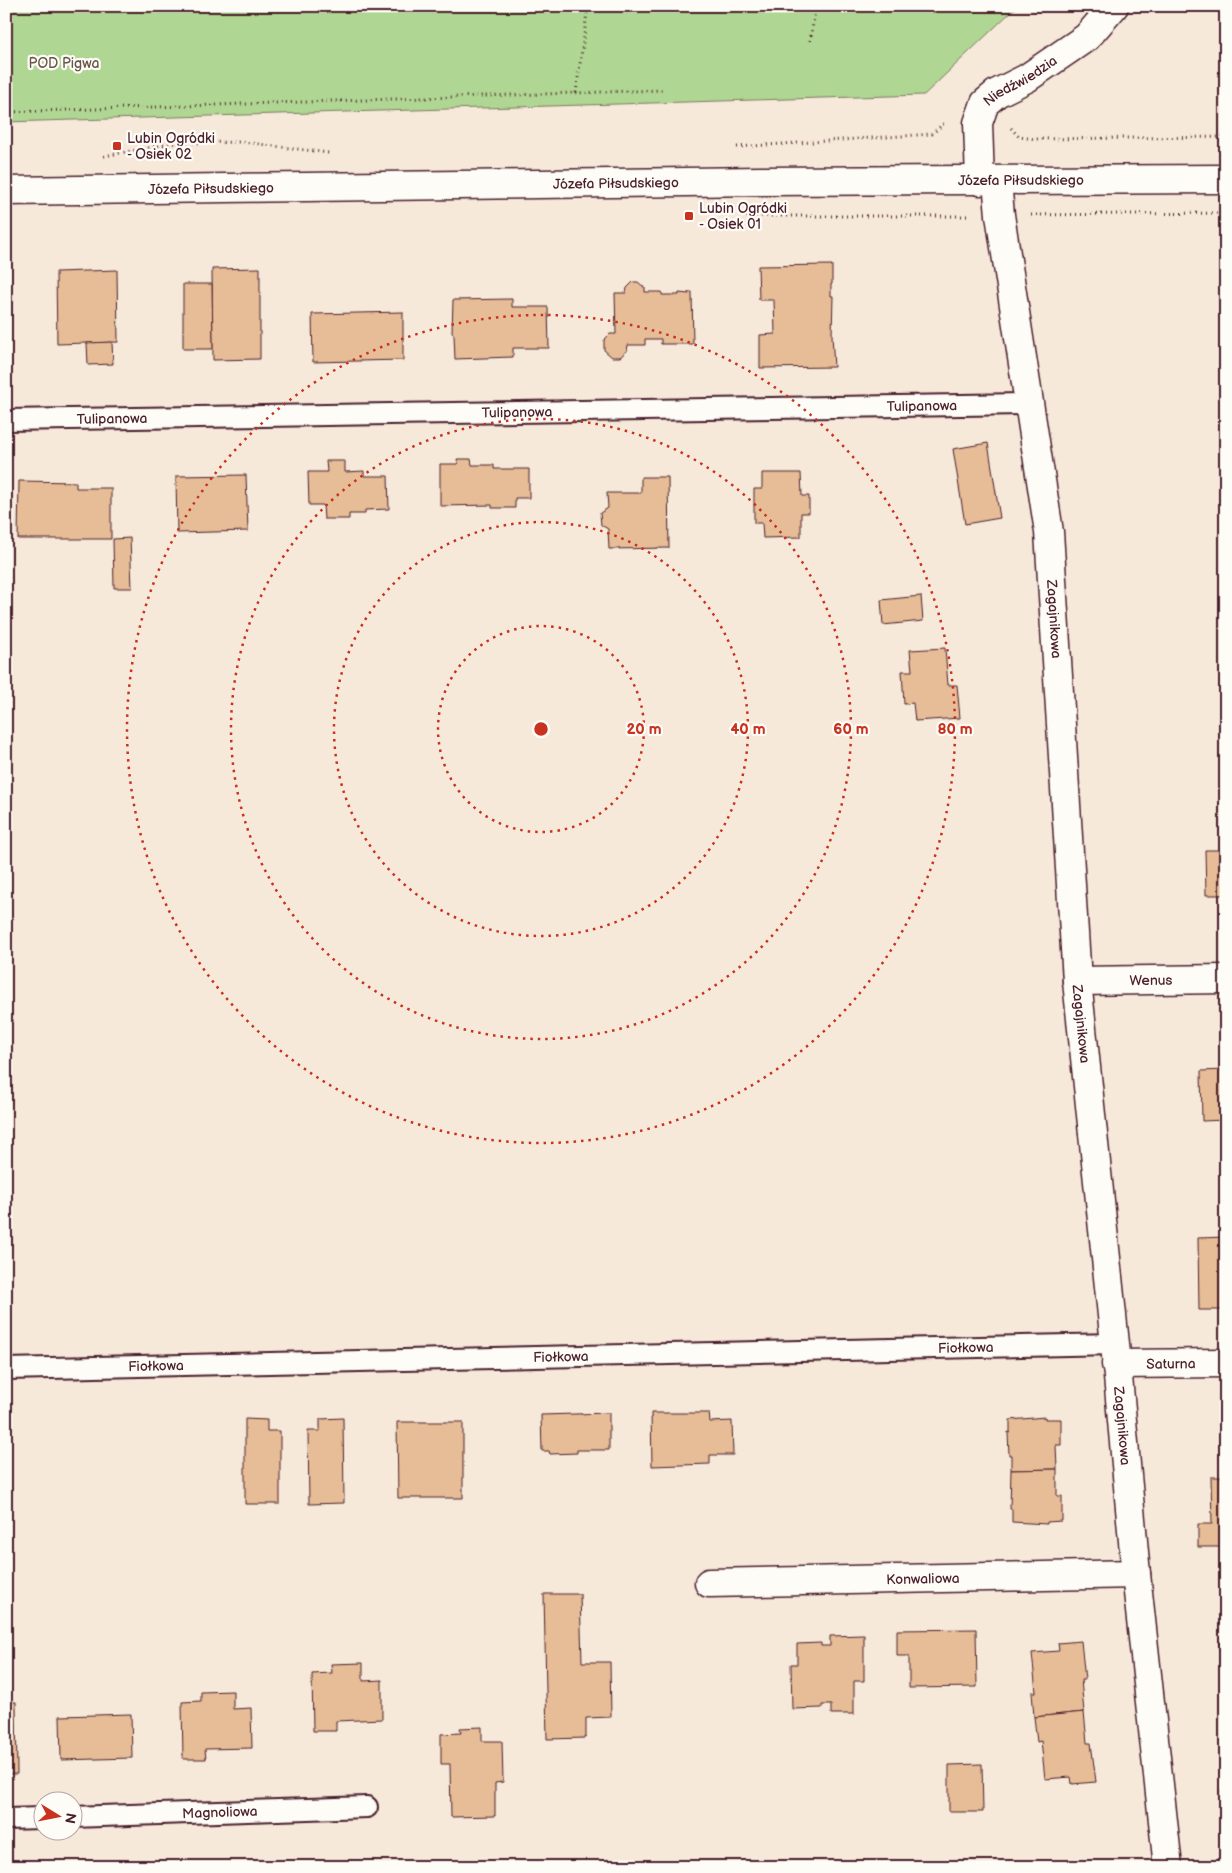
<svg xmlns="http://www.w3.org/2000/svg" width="1232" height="1873" viewBox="0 0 1232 1873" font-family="'Balsamiq Sans',sans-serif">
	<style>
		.green { fill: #afd692; stroke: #7c7a5e }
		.building { fill: #e6bd96; stroke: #4a1f2b }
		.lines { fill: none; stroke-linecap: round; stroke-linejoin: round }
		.service-casing { stroke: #4a1f2b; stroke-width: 24 }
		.minor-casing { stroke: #4a1f2b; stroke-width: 31 }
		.tertiary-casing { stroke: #4a1f2b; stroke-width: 31 }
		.path { stroke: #4a1f2b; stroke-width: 3; stroke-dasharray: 1 4; stroke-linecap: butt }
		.service { stroke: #fdfcf7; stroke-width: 20 }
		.minor { stroke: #fdfcf7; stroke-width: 28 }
		.tertiary { stroke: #fdfcf7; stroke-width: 28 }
		.ring { fill: none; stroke: #c8321e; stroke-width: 2.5; stroke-dasharray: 2.5 5 }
		.poi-dot { fill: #c8321e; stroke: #fdfcf7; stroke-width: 2 }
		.labels { text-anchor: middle; stroke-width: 4.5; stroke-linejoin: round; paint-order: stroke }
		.park-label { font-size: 14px; fill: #68564a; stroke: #fdfcf7 }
		.street-label { font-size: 14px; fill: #4a1f2b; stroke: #fdfcf7 }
		.poi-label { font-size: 14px; fill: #4a1f2b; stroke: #fdfcf7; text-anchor: start }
		.centre { fill: #c8321e; stroke: #fdfcf7; stroke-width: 2.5 }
		.ring-label { font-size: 15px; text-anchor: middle; font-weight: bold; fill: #c8321e; stroke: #fdfcf7; stroke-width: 4.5; stroke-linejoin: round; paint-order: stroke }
	</style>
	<rect width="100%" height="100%" fill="#f6e9da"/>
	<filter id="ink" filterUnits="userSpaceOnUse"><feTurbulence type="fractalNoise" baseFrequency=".02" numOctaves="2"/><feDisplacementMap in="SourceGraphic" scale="10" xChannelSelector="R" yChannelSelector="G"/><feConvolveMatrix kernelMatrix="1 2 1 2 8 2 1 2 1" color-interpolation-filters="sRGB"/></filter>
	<g filter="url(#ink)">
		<polygon class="green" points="6,6 1017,6 924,95 6,122"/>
		<g class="building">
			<polygon points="832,265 832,284 831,284 831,296 833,296 832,335 834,367 760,368 760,335 775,334 774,300 759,300 758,266"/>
			<polygon points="260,268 260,359 213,360 212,269"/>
			<polygon points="117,270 118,342 57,344 56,272"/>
			<polygon points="633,282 638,282 645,288 645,292 662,292 662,295 679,295 679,293 689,294 688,292 692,292 693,344 661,344 661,339 645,339 645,345 628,345 627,351 620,357 612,357 604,350 604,340 610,334 616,334 615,293 626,293 627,288"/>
			<polygon points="183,284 212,284 213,349 183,349"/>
			<polygon points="512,299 512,307 548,307 549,348 513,348 513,357 455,359 454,335 452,332 453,300"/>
			<polygon points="403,312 403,360 313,362 312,314"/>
			<polygon points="112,342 113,364 88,365 87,343"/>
			<polygon points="988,443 1000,518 965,524 953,449"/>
			<polygon points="457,459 471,459 472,465 494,465 494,469 529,469 529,498 515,498 515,508 492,508 492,505 440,506 440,464 458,464"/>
			<polygon points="326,461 345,461 345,472 364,471 364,476 388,476 389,509 365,510 365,514 349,514 349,519 324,519 323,505 309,505 308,472 327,472"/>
			<polygon points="762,473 801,473 802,496 809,496 809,513 801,513 801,537 763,538 762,523 754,523 754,489 762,489"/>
			<polygon points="246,475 248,531 177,533 176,476"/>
			<polygon points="641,477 668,477 669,548 609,549 608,529 601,525 600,513 608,508 607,493 641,493"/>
			<polygon points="19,481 76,482 76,488 111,488 111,539 18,539"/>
			<polygon points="130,538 132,588 114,588 113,539"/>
			<polygon points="921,596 923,621 883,625 881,600"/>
			<polygon points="945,648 948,685 957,685 960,718 915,721 913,703 904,704 902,671 912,671 910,650"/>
			<polygon points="1205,850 1226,850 1226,895 1206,895"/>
			<polygon points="1224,1070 1226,1072 1226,1120 1202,1121 1201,1071"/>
			<polygon points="1226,1237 1226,1310 1199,1310 1198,1238"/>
			<polygon points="609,1413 609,1450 577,1450 577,1453 550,1454 549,1451 542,1451 541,1415"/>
			<polygon points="651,1413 709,1413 710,1422 732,1421 733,1455 710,1455 710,1464 652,1466"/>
			<polygon points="1045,1417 1045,1419 1061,1419 1061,1445 1056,1445 1057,1469 1011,1470 1011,1455 1009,1455 1008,1432 1010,1433 1010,1420"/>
			<polygon points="343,1418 344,1503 309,1504 308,1431 320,1431 320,1419"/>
			<polygon points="245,1419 267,1420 267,1431 280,1431 280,1504 245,1504"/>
			<polygon points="397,1422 463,1422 463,1498 398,1498"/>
			<polygon points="1057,1469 1057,1496 1062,1496 1062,1521 1047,1522 1047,1524 1012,1522 1012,1509 1010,1509 1011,1470"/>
			<polygon points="1211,1477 1226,1477 1226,1547 1198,1547 1198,1524 1212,1524"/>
			<polygon points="544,1594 580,1594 582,1662 610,1662 611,1717 586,1718 586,1738 547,1739"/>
			<polygon points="976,1629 977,1687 909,1688 909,1656 897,1656 897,1630"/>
			<polygon points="864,1635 864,1681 854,1681 854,1714 831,1714 831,1705 822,1705 822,1708 792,1709 791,1664 797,1664 797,1644 821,1643 821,1646 830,1646 830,1636"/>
			<polygon points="1081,1641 1085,1680 1081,1680 1084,1712 1034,1717 1032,1692 1036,1692 1032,1653 1059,1651 1058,1643"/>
			<polygon points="1219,1642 1226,1642 1226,1663 1220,1663"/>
			<polygon points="363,1663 363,1681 382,1680 382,1719 336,1721 336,1731 313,1731 312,1674 332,1673 331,1664"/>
			<polygon points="233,1691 233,1709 251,1708 252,1748 205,1749 206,1759 183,1759 182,1702 201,1701 201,1692"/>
			<polygon points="6,1702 16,1702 17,1774 6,1774"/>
			<polygon points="1084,1712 1087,1743 1091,1743 1096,1782 1072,1784 1071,1777 1045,1779 1041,1741 1037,1742 1034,1717"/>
			<polygon points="131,1714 132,1758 61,1760 60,1716"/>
			<polygon points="482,1727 482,1741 502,1741 503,1782 495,1783 495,1816 451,1817 450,1764 441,1764 441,1734 461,1733 460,1728"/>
			<polygon points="982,1764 983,1812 949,1812 949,1765"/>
			<polygon points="1224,1779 1226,1779 1226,1801 1223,1799 1221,1791 1224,1786"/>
		</g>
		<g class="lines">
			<g class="service-casing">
				<g id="service">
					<path id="s1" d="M6,420L1028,404"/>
					<path id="s2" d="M6,1369L1115,1344"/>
					<path id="s3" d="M72,1817L367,1807"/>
					<polyline points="6,1819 42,1818"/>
				</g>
			</g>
			<g class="minor-casing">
				<g id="minor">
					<path id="s4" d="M980,181L978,123L985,103L997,93L1027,78L1087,37L1114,6"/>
					<path id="s5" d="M997,181L1000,215L1049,532L1077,981L1115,1344L1136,1574L1168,1867"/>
					<path id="s6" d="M1077,981L1226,979"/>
					<path id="s7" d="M1116,1364L1226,1363"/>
					<path id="s8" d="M709,1583L1136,1574"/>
				</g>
			</g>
			<g class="tertiary-casing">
				<g id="tertiary">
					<path id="s9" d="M6,191L760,181L1226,179"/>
				</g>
			</g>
			<g class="path">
				<polyline points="810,41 816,6"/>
				<polyline points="576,93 588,6"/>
				<polyline points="6,112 662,90"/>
				<polyline points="1011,128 1019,137 1035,139 1226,137"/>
				<polyline points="737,147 932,134 943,124 947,124"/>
				<polyline points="104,156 175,143 242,142 329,153"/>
				<polyline points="745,212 745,216 970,216"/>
				<polyline points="1031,215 1220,213"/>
			</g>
			<use href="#service" class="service"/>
			<use href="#minor" class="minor"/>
			<use href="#tertiary" class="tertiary"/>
		</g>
	</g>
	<g class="ring">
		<circle cx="541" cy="729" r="103"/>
		<circle cx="541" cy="729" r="207"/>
		<circle cx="541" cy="729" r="310"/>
		<circle cx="541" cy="729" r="414"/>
	</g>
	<g class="poi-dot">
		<rect x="112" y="141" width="10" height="10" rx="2.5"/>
		<rect x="684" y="211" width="10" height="10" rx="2.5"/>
	</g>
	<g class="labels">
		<g class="park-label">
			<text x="64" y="68">POD Pigwa</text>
		</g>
		<g class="street-label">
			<text dy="5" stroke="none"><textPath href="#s4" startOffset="121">Niedźwiedzia</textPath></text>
			<text dy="5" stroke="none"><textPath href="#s9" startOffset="1015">Józefa Piłsudskiego</textPath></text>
			<text dy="5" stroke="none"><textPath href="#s9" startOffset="610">Józefa Piłsudskiego</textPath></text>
			<text dy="5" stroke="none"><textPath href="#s9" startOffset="205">Józefa Piłsudskiego</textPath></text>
			<text dy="5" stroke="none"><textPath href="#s1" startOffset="916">Tulipanowa</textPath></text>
			<text dy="5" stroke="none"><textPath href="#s1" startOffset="511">Tulipanowa</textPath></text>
			<text dy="5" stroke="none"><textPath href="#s1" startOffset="106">Tulipanowa</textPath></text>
			<text dy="5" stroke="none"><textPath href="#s5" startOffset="442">Zagajnikowa</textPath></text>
			<text dy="5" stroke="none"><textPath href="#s6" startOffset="74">Wenus</textPath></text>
			<text dy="5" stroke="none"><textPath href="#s5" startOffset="848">Zagajnikowa</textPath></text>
			<text dy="5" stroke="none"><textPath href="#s2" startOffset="960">Fiołkowa</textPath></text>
			<text dy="5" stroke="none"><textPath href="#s2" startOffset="555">Fiołkowa</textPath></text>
			<text dy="5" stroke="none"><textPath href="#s7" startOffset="55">Saturna</textPath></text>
			<text dy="5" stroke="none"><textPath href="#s2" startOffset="150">Fiołkowa</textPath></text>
			<text dy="5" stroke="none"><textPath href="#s5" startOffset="1252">Zagajnikowa</textPath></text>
			<text dy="5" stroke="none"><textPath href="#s8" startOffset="214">Konwaliowa</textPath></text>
			<text dy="5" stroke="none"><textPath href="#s3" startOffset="148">Magnoliowa</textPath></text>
		</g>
		<g class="poi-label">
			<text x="127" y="143">Lubin Ogródki<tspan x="127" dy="16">- Osiek 02</tspan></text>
			<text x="699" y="213">Lubin Ogródki<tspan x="699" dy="16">- Osiek 01</tspan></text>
		</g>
	</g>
	<circle cx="541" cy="729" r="8" class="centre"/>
	<g class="ring-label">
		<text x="644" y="734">20 m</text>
		<text x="748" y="734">40 m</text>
		<text x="851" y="734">60 m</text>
		<text x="955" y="734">80 m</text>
	</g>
	<rect width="1232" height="1873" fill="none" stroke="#fdfcf7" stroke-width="25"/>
	<rect x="12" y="12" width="1207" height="1848" fill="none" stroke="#4a1f2b" stroke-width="2" filter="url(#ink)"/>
	<g transform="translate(58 1816) rotate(100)"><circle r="24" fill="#fdfcf7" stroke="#b5a4a5"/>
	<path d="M0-4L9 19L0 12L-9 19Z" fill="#c8321e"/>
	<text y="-8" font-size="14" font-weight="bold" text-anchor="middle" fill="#4a1f2b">N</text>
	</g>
</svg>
